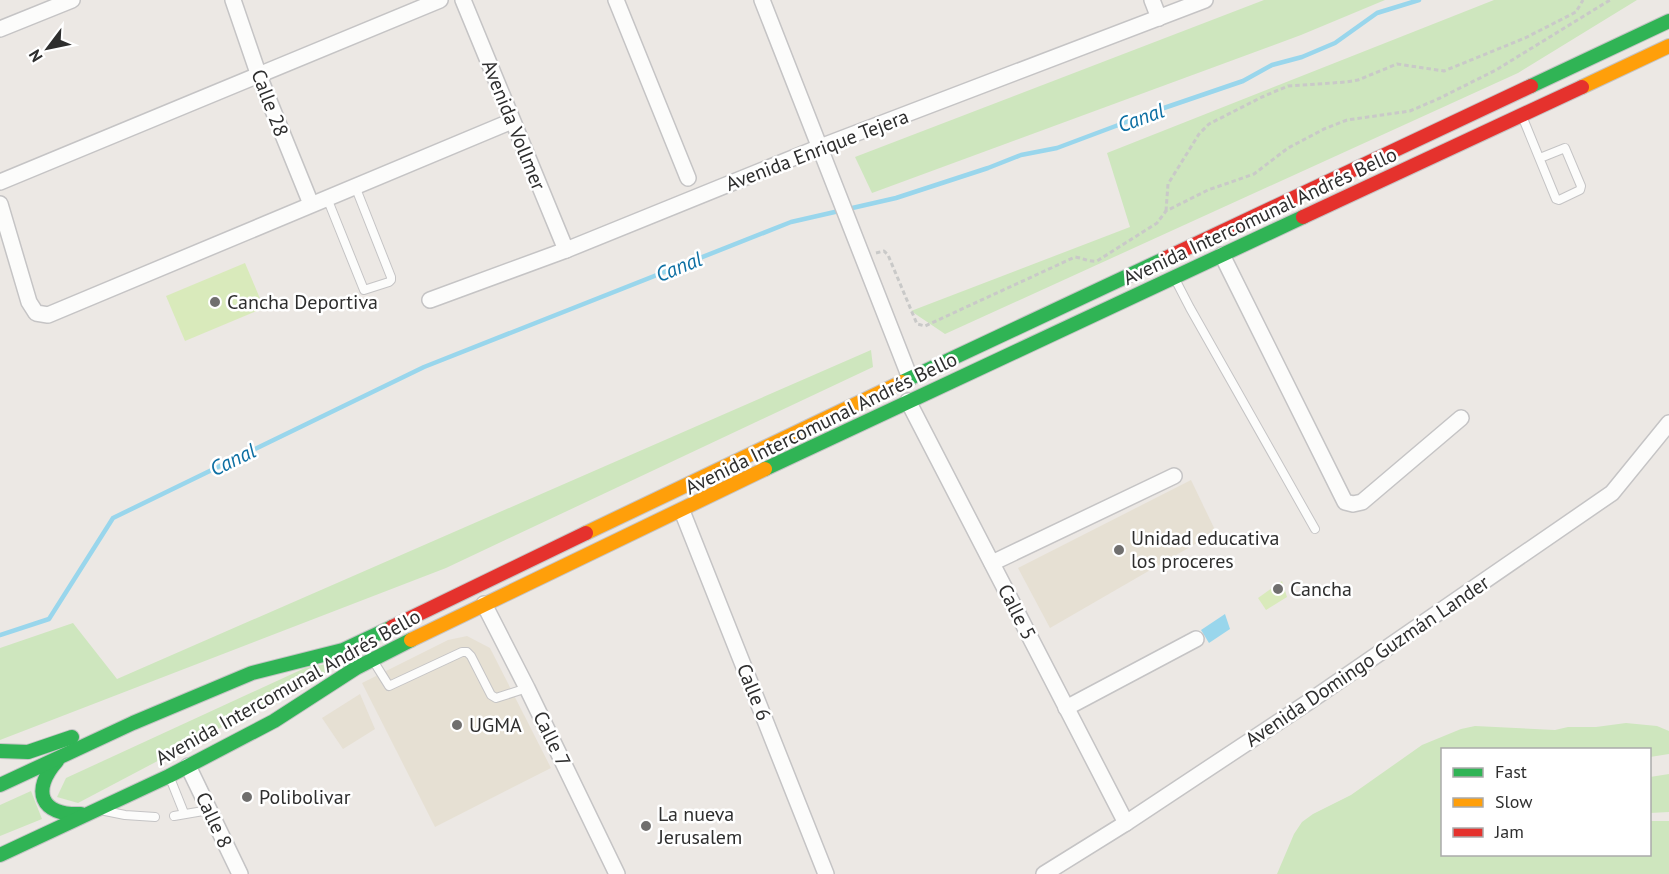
<svg xmlns="http://www.w3.org/2000/svg" width="1669" height="874" viewBox="0 0 1669 874" font-family="'PT Sans',sans-serif">
	<style>
		.education { fill: #e6e0d3 }
		.green { fill: #cee6be }
		.pitch { fill: #d9eabb }
		.water { fill: #99d6ec }
		.lines { fill: none; stroke-linecap: round; stroke-linejoin: round }
		.stream { stroke: #99d6ec; stroke-width: 4.5 }
		.lane-casing { stroke: #c5c4c5; stroke-width: 10 }
		.street-casing { stroke: #c5c4c5; stroke-width: 18 }
		.fast-casing { stroke: #c5c4c5; stroke-width: 16 }
		.slow-casing { stroke: #c5c4c5; stroke-width: 16 }
		.jam-casing { stroke: #c5c4c5; stroke-width: 16 }
		.path { stroke: #c9c9c8; stroke-width: 3; stroke-dasharray: 4.5 3; stroke-linecap: butt }
		.lane { stroke: #fcfcfb; stroke-width: 8 }
		.street { stroke: #fcfcfb; stroke-width: 15 }
		.fast { stroke: #30b455; stroke-width: 14 }
		.slow { stroke: #ff9f0a; stroke-width: 14 }
		.jam { stroke: #e5322d; stroke-width: 14 }
		.poi-dot { fill: #706f6e; stroke: #fff; stroke-width: 2 }
		.labels { text-anchor: middle; stroke-width: 5; stroke-linejoin: round; paint-order: stroke }
		.street-label { font-size: 20px; fill: #2e2e2e; stroke: #fff }
		.poi-label { font-size: 20px; fill: #2e2e2e; stroke: #fff; text-anchor: start }
		.water-label { font-size: 21px; font-style: italic; fill: #0d6fa3; stroke: #fff }
	</style>
	<rect width="100%" height="100%" fill="#ece8e4"/>
	<g class="education">
		<polygon points="1191,480 1216,532 1050,628 1018,568"/>
		<polygon points="467,636 490,648 551,768 435,827 362,683 448,640"/>
		<polygon points="360,694 375,729 343,749 322,718"/>
	</g>
	<g class="green">
		<polygon points="1264,0 1385,0 1301,35 872,193 855,157"/>
		<polygon points="1494,0 1637,0 1518,73 945,334 911,311 1130,227 1107,153"/>
		<polygon points="871,350 873,367 446,568 0,740 0,648 73,623 117,679"/>
		<polygon points="349,660 78,803 57,797 66,778 305,668"/>
		<polygon points="1626,723 1657,726 1669,731 1669,754 1650,757 1650,750 1442,750 1442,854 1650,854 1650,821 1669,821 1669,874 1277,874 1294,834 1302,822 1313,814 1351,795 1422,745 1461,729 1475,726 1555,730 1568,727 1596,727"/>
		<polygon points="1669,774 1669,812 1650,813 1650,777"/>
		<polygon points="31,791 42,819 0,836 0,805"/>
	</g>
	<g class="pitch">
		<polygon points="245,263 264,308 185,341 166,296"/>
		<polygon points="1282,581 1287,597 1266,610 1258,598"/>
	</g>
	<polygon class="water" points="1225,614 1230,629 1209,643 1201,630"/>
	<g class="lines">
		<polyline class="stream" points="0,635 49,619 113,518 424,367 791,222 896,198 988,168 1021,155 1057,148 1161,109 1243,81 1272,65 1302,57 1335,43 1377,13 1419,0"/>
		<g class="lane-casing">
			<g id="lane">
				<polyline points="1522,116 1556,199 1559,200 1580,190 1581,186 1565,148 1540,158"/>
				<polyline points="327,198 364,290 389,282 391,280 391,277 355,186"/>
				<polyline points="1175,279 1190,308 1315,529"/>
				<polyline points="374,662 389,686 462,652 467,652 471,656 491,695 496,698 527,688"/>
				<polyline points="170,778 184,813"/>
				<polyline points="105,811 125,815 155,817"/>
				<polyline points="174,816 209,810"/>
			</g>
		</g>
		<g class="street-casing">
			<g id="street">
				<polyline points="233,0 259,76 311,204"/>
				<polyline points="463,0 566,250"/>
				<polyline points="616,0 688,178"/>
				<polyline points="762,0 910,378"/>
				<polyline points="1152,0 1159,18"/>
				<polyline points="0,29 72,0"/>
				<polyline points="0,182 440,0"/>
				<polyline points="0,204 29,302 36,313 48,315 512,121"/>
				<polyline points="1222,255 1345,502 1353,504 1362,502 1461,418"/>
				<polyline points="430,300 566,250 820,147 1205,0"/>
				<polyline points="908,401 1126,823"/>
				<polyline points="682,511 826,874"/>
				<polyline points="992,563 1174,476"/>
				<polyline points="484,604 527,688 617,874"/>
				<polyline points="1066,708 1196,639"/>
				<polyline points="188,766 240,874"/>
				<polyline points="1044,874 1126,823 1307,703 1612,493 1669,423"/>
			</g>
		</g>
		<g class="fast-casing">
			<g id="fast">
				<polyline points="1531,86 1669,21"/>
				<polyline points="902,382 1166,258"/>
				<polyline points="765,469 1303,217"/>
				<polyline points="0,751 28,752 72,737"/>
				<path d="M57,761C31,790 40,816 81,814"/>
				<polyline points="0,785 133,723 252,673 343,650 392,627"/>
				<polyline points="0,855 169,776 274,721 356,668 411,640"/>
			</g>
		</g>
		<g class="slow-casing">
			<g id="slow">
				<polyline points="1582,87 1669,46"/>
				<polyline points="586,533 902,382"/>
				<polyline points="411,640 765,469"/>
			</g>
		</g>
		<g class="jam-casing">
			<g id="jam">
				<polyline points="1303,217 1582,87"/>
				<polyline points="1166,258 1531,86"/>
				<polyline points="392,627 586,533"/>
			</g>
		</g>
		<g class="path">
			<polyline points="1166,211 1168,184 1199,134 1209,124 1262,97 1288,86 1346,82 1358,80 1397,64 1444,71 1525,38 1576,12 1583,0"/>
			<path d="M876,253L884,251L888,255L917,324L925,326L1075,257C1083,258 1088,262 1097,261L1157,223L1166,211L1208,190L1254,174L1288,148L1324,129L1347,120L1410,111L1440,98L1496,70L1610,0"/>
		</g>
		<use href="#lane" class="lane"/>
		<use href="#street" class="street"/>
		<use href="#fast" class="fast"/>
		<use href="#slow" class="slow"/>
		<use href="#jam" class="jam"/>
	</g>
	<g class="poi-dot">
		<circle cx="215" cy="302" r="6"/>
		<circle cx="1119" cy="550" r="6"/>
		<circle cx="1278" cy="589" r="6"/>
		<circle cx="457" cy="725" r="6"/>
		<circle cx="247" cy="797" r="6"/>
		<circle cx="646" cy="826" r="6"/>
	</g>
	<g class="labels">
		<g class="street-label">
			<text transform="translate(270 103) rotate(69)" y="7">Calle 28</text>
			<text transform="translate(514 125) rotate(68)" y="7">Avenida Vollmer</text>
			<text transform="translate(817 150) rotate(-21)" y="7">Avenida Enrique Tejera</text>
			<text transform="translate(1260 216) rotate(-25)" y="7">Avenida Intercomunal Andrés Bello</text>
			<text transform="translate(821 423) rotate(-26)" y="7">Avenida Intercomunal Andrés Bello</text>
			<text transform="translate(1017 612) rotate(63)" y="7">Calle 5</text>
			<text transform="translate(1367 661) rotate(-34)" y="7">Avenida Domingo Guzmán Lander</text>
			<text transform="translate(288 687) rotate(-29)" y="7">Avenida Intercomunal Andrés Bello</text>
			<text transform="translate(754 692) rotate(68)" y="7">Calle 6</text>
			<text transform="translate(552 739) rotate(64)" y="7">Calle 7</text>
			<text transform="translate(214 820) rotate(65)" y="7">Calle 8</text>
		</g>
		<g class="poi-label">
			<text x="227" y="309">Cancha Deportiva</text>
			<text x="1131" y="545">Unidad educativa<tspan x="1131" dy="23">los proceres</tspan></text>
			<text x="1290" y="596">Cancha</text>
			<text x="469" y="732">UGMA</text>
			<text x="259" y="804">Polibolivar</text>
			<text x="658" y="821">La nueva<tspan x="658" dy="23">Jerusalem</tspan></text>
		</g>
		<g class="water-label">
			<text transform="translate(1141 118) rotate(-20)" y="7">Canal</text>
			<text transform="translate(679 267) rotate(-22)" y="7">Canal</text>
			<text transform="translate(233 460) rotate(-26)" y="7">Canal</text>
		</g>
	</g>
	<rect x="1441" y="748" width="210" height="108" fill="#ffffff" stroke="#ababab" stroke-width="1.5"/>
	<rect x="1453" y="768" width="30" height="9" fill="#30b455" stroke="#ababab" stroke-width="1.5"/>
	<text x="1495" y="778" font-size="18" fill="#2e2e2e">Fast</text>
	<rect x="1453" y="798" width="30" height="9" fill="#ff9f0a" stroke="#ababab" stroke-width="1.5"/>
	<text x="1495" y="808" font-size="18" fill="#2e2e2e">Slow</text>
	<rect x="1453" y="828" width="30" height="9" fill="#e5322d" stroke="#ababab" stroke-width="1.5"/>
	<text x="1495" y="838" font-size="18" fill="#2e2e2e">Jam</text>
	<g transform="translate(48 48) rotate(238)" stroke="#ffffff" stroke-width="4.5" paint-order="stroke">
	<path d="M0-4.5L10 22L0 15L-10 22Z" fill="#2e2e2e"/>
	<text y="-9" font-size="16" font-weight="bold" text-anchor="middle" fill="#2e2e2e">N</text>
	</g>
</svg>
